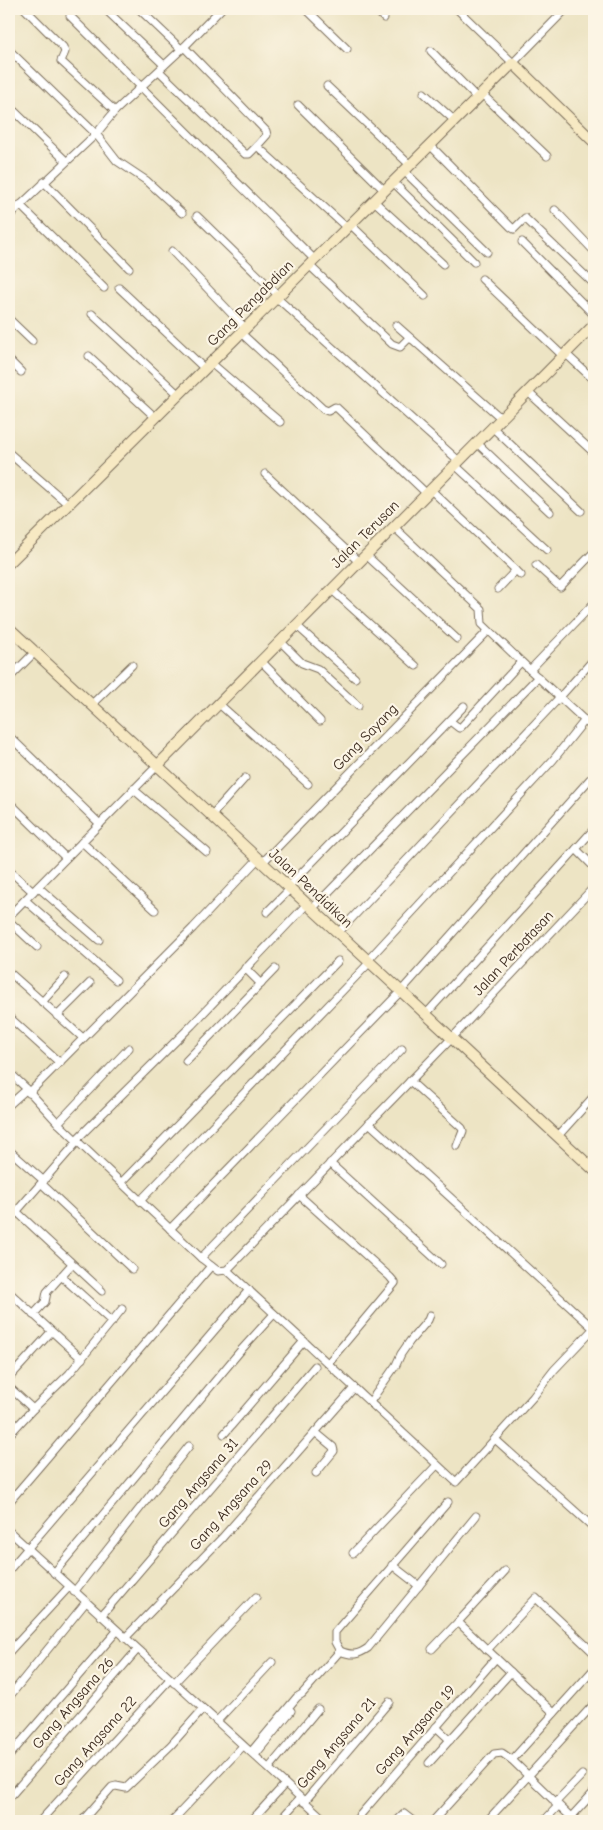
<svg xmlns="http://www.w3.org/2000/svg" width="603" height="1830" viewBox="0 0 603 1830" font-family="'Comic Neue',sans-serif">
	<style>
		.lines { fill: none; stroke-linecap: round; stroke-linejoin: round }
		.street-casing { stroke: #796b58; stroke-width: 9 }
		.secondary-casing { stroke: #796b58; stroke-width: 12 }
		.street { stroke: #fff; stroke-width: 7 }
		.secondary { stroke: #f7e9c3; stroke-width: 10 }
		.labels { text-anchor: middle; stroke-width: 4.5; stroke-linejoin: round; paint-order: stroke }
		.street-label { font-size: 15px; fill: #3b2a1e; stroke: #fcf5e5 }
	</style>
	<rect width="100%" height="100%" fill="#fcf5e5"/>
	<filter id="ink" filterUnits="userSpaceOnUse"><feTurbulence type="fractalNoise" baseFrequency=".02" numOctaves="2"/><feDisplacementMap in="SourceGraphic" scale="10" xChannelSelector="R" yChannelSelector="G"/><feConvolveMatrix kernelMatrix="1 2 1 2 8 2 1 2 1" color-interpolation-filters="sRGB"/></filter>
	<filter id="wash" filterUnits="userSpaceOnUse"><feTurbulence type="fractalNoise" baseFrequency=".0096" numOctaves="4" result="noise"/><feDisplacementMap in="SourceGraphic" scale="20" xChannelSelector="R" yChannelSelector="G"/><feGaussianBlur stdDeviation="1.12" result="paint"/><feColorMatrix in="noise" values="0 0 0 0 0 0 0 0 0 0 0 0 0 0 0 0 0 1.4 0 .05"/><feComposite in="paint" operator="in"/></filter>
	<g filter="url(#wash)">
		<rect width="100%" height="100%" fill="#ede4c4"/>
	</g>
	<g filter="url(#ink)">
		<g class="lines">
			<g class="street-casing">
				<g id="street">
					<polyline points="25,9 63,47 65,52 61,61 62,62 115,111"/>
					<polyline points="105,9 164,65"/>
					<polyline points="139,9 181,49"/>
					<polyline points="306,9 347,49"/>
					<polyline points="375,9 384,18"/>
					<polyline points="457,9 513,63 566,9"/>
					<polyline points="70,16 314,259"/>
					<polyline points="184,47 266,131 267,135 257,146 346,227"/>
					<polyline points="9,50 96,134 117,161 147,181 182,213"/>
					<polyline points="431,51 477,98"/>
					<polyline points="159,71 245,154 249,154 257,146"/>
					<polyline points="327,86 410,165"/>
					<polyline points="424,93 455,121"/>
					<polyline points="482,94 547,156"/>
					<polyline points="298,105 385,191"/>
					<polyline points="9,106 66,161"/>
					<polyline points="430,145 511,227 514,229 525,218 526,219 594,284"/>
					<polyline points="404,171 487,252"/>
					<polyline points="44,182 129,268"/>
					<polyline points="393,182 474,262"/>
					<polyline points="374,201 443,264"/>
					<polyline points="20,205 104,288"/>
					<polyline points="555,210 594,251"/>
					<polyline points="9,216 96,134 115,111 184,47 221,9"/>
					<polyline points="197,216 279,296"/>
					<polyline points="350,224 425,296"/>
					<polyline points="522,242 594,315"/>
					<polyline points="172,251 246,329"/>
					<polyline points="309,265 392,344 400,347 408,339 411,339"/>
					<polyline points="482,279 563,356"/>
					<polyline points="119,288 205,369"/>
					<polyline points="277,298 459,461"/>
					<polyline points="92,314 178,394"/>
					<polyline points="9,319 32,341"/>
					<polyline points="396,325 502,419"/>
					<polyline points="241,333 323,409 328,411 335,407 337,408 426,493"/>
					<polyline points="565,353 594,380"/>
					<polyline points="89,356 156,418"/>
					<polyline points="9,360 21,372"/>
					<polyline points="211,363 280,422"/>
					<polyline points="528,392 594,453"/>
					<polyline points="493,428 581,511"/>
					<polyline points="477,443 550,512"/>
					<polyline points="9,453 68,504"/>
					<polyline points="455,465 547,550"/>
					<polyline points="265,474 359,562"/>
					<polyline points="430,489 521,575"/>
					<polyline points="394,527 481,609 482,624 530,670 594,603"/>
					<polyline points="366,555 457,639"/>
					<polyline points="536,565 560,587 594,552"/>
					<polyline points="498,589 516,570"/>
					<polyline points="332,590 416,666"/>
					<polyline points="296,625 355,678"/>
					<polyline points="280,641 302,663 318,669 358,706"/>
					<polyline points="261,661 320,721"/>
					<polyline points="530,670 594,729"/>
					<polyline points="9,678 35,652"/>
					<polyline points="218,703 308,784"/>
					<polyline points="92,704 132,665"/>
					<polyline points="450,721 459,728 461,727 521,662"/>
					<polyline points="9,736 100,824"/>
					<polyline points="133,789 207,852"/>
					<polyline points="9,802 66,858"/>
					<polyline points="211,816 245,778"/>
					<polyline points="594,829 576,849 594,867"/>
					<polyline points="82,842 155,910"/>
					<polyline points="262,863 488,631"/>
					<polyline points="9,870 33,892"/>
					<polyline points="38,887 99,940"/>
					<polyline points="288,887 464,706"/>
					<polyline points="25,900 116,980"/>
					<polyline points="312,909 538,677"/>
					<polyline points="267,912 290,889"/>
					<polyline points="9,916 158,765"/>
					<polyline points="9,921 37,947"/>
					<polyline points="338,933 560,697 594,659"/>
					<polyline points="368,960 553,760 585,720"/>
					<polyline points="245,968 261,984"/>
					<polyline points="9,972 83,1038"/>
					<polyline points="42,1002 65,977"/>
					<polyline points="426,1014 576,849"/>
					<polyline points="57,1016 90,983"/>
					<polyline points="9,1017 60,1063"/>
					<polyline points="186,1061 275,969"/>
					<polyline points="9,1072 26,1088 58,1123 201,1258 218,1271 227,1270 452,1038 594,887"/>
					<polyline points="410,1081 462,1128 463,1131 457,1146"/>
					<polyline points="29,1093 193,928 258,859"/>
					<polyline points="9,1105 27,1089"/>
					<polyline points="58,1123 129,1048"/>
					<polyline points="369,1123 594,1329"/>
					<polyline points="558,1136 594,1096"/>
					<polyline points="77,1139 192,1025 307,904"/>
					<polyline points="9,1150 44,1181"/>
					<polyline points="330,1163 441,1264"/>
					<polyline points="122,1182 338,961"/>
					<polyline points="42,1184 132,1269"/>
					<polyline points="299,1195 390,1277 395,1283 328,1363"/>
					<polyline points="140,1201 370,962"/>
					<polyline points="17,1212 102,1291"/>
					<polyline points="9,1220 78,1141"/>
					<polyline points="170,1229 401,991 590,779"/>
					<polyline points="201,1258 402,1049"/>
					<polyline points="227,1270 456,1482 533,1397 554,1370 594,1328"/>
					<polyline points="61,1276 112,1322"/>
					<polyline points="9,1292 82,1359"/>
					<polyline points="33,1315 45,1302 47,1292 72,1264"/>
					<polyline points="9,1378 51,1332"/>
					<polyline points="9,1387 33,1409"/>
					<polyline points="370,1402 396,1365 401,1354 410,1341 428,1320 430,1315"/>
					<polyline points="315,1432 333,1447 334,1451 316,1473"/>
					<polyline points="224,1434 304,1341"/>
					<polyline points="9,1435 33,1409 69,1374 122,1309"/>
					<polyline points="495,1439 594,1528"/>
					<polyline points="9,1502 211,1266"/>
					<polyline points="9,1531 326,1821"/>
					<polyline points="353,1553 437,1465"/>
					<polyline points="392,1565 419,1586"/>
					<polyline points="9,1570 249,1290"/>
					<polyline points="505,1571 458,1622 554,1713"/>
					<polyline points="54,1573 242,1349 274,1314"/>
					<polyline points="74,1592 189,1446"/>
					<polyline points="101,1616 315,1366"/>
					<polyline points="125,1638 222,1538 354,1388"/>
					<polyline points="432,1649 458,1622"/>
					<polyline points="487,1650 536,1598 594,1653"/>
					<path d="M340,1651C352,1656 358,1655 368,1648L476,1516"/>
					<polyline points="9,1652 69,1587"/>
					<polyline points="174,1683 256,1597"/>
					<polyline points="9,1697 86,1602"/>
					<polyline points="217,1721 272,1662"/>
					<polyline points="436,1727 450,1740"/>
					<polyline points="251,1752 297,1697 302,1694 340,1651 335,1642 335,1632 448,1502"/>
					<polyline points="255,1755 291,1711"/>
					<polyline points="9,1756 117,1631"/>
					<polyline points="512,1760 575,1821"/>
					<polyline points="429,1763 511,1672"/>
					<polyline points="269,1768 318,1709"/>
					<polyline points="9,1798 137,1650"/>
					<polyline points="304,1802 389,1702"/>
					<polyline points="555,1803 582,1775"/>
					<polyline points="571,1817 594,1792"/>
					<polyline points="40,1821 170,1679"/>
					<polyline points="82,1821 112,1787 116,1786 126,1788 171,1745 203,1709"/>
					<polyline points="172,1821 243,1746"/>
					<polyline points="251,1821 285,1784"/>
					<polyline points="279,1821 300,1798"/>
					<polyline points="355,1821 496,1658"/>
					<polyline points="397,1821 404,1814 413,1821"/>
					<polyline points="433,1821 494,1754 502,1753 512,1760 594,1669"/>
					<polyline points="487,1821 594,1704"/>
					<polyline points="544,1821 558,1806"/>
				</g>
			</g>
			<g class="secondary-casing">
				<g id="secondary">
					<polyline points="9,563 513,63 594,142"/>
					<polyline points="9,628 594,1170"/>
					<polyline points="158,765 594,325"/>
				</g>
			</g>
			<use href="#street" class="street"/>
			<use href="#secondary" class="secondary"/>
		</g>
	</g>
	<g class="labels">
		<g class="street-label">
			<text transform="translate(250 303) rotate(-45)" y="5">Gang Pengabdian</text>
			<text transform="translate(365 534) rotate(-45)" y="5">Jalan Terusan</text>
			<text transform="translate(365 737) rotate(-46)" y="5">Gang Sayang</text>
			<text transform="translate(311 888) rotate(43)" y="5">Jalan Pendidikan</text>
			<text transform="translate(513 953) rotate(-47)" y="5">Jalan Perbatasan</text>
			<text transform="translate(198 1483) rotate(-49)" y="5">Gang Angsana 31</text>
			<text transform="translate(231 1505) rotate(-48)" y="5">Gang Angsana 29</text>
			<text transform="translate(73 1703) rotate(-49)" y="5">Gang Angsana 26</text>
			<text transform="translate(415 1730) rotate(-49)" y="5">Gang Angsana 19</text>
			<text transform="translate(95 1741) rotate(-48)" y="5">Gang Angsana 22</text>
			<text transform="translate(336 1743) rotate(-50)" y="5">Gang Angsana 21</text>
		</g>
	</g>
	<rect width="603" height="1830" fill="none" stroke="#fcf5e5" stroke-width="30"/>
</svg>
